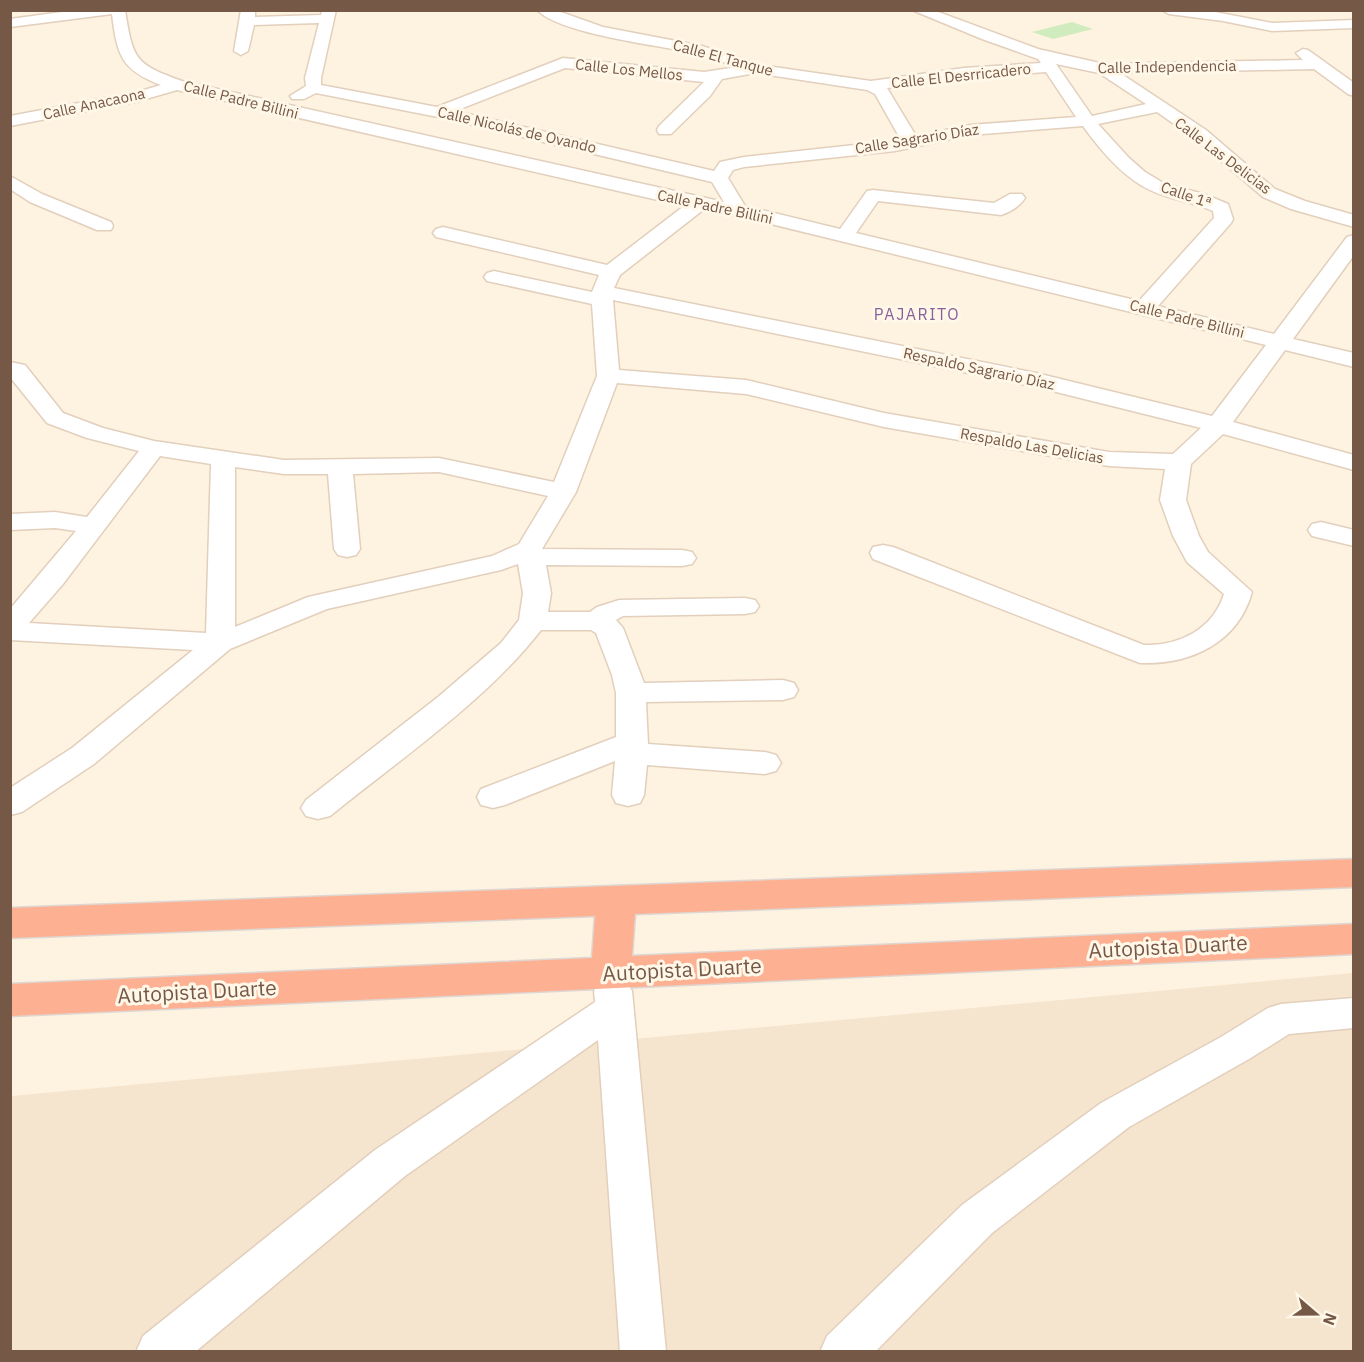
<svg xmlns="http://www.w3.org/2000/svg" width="1364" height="1362" viewBox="0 0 1364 1362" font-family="'IBM Plex Sans',sans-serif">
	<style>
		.residential { fill: #f6e5ce }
		.green { fill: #d0ecbe }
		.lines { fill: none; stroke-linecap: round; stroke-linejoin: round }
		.minor-casing { stroke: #e2cfbc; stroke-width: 3 }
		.motorway-casing { stroke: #ded7d3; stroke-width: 3 }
		.minor { fill: #fff; fill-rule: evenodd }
		.motorway { fill: #fdb192; fill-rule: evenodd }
		.labels { text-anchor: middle; stroke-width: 6; stroke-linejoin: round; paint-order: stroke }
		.far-street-label { font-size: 15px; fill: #765846; stroke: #fff7e8 }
		.far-neighbourhood-label { font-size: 16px; letter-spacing: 1.5px; fill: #88619a; stroke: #fff7e8 }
		.near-street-label { font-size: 21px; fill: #765846; stroke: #fff7e8 }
	</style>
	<rect width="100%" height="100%" fill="#fef3e0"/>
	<polygon class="residential" points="1353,973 1353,1351 11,1352 11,1096"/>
	<polygon class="green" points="1072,22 1093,29 1053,39 1032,32"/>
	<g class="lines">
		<g class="minor-casing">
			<g id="minor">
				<path d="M77,10H125C133,60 135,64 182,81L724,202L712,182L438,117L316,93L304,99H292L290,96L306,86L305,78L319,23L254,25L248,51L241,55L234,51L241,10H255V17L321,15L322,10H336L321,78V85L437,107L563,58L704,72L737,67C724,62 711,57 697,54C661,45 562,35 537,10H555L603,27L702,46L761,65L871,81L964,68L1041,63L1038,59L982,39L912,10H933L1038,49L1104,64L1303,60L1296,53L1303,49L1308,50L1354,83V96L1348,94L1314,69L1120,73L1206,130L1275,189L1305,201L1354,215V227L1291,209L1263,197L1194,138L1157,112L1098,124L1129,158L1145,172L1165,184L1204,194L1228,204L1233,219L1231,223L1158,306L1274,334L1347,237L1354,235V255L1293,339L1354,353V367L1285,350L1233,422L1354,455V470L1223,434L1191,464L1186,500L1199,536L1208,552L1252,592C1238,643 1190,665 1140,663L873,559L870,553L873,547L883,545L893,547L1144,645C1180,646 1213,629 1224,594L1187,562L1173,536L1160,500L1165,469L1109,466L884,427L746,394L617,383L576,492L542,549L682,550L692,552L696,558L692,564L682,566L546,565L551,593L548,612H590L597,607L619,600L745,598L755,600L759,606L755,612L745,614L623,616L616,620L623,628L644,683L783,680L794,683L798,690L794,697L783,700L646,702L648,744L765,752L776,755L781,763L776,771L765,774L647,765L644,795L640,803L628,806L616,803L612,795L615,761L505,805L493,808L481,805L477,797L481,789L616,737V693L612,675L596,633L591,630H541C487,700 399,760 330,816L318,819L306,816L301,808L306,800L438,697L501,643L519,620L523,593L518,564L501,570L327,609L230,649L94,764L22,812L10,815V788L72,748L193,650L10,640V609L76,531L55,528L10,530V514L55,512L87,517L139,451L87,438L47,423L10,377V362L25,365L63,413L103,428L154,441L284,460L439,458L554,482L597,376L592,304L487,281L484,277L487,273L494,271L592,292L599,275L436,237L433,233L436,229L443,227L607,265L684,206L177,90L139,101L10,126V116L137,92L161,85C121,70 117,55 112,14L10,27V19ZM1056,64L1099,73L1146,104L1092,116ZM565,68L704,82L659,126L657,130L659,134H671L710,96L722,79L755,73L867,90L875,94L901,140L744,157L720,162L714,171L455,111ZM1046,72L1076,117L970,125L916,136L887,88L964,78ZM1083,126C1101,151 1123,177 1150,190C1170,200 1193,202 1213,211L1214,218L1139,301L856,233L878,201L1001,215C1010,212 1020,206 1025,198L1022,194H1010L994,203L873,190L867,191L840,229L745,206L728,178L733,170L744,167L895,151L970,135ZM703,210L738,216L1266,345L1212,416L1036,373L614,288L620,275ZM613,300L1036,387L1201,428L1173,454L1109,452L884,413L746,380L619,370ZM160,456L211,464L206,633L29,623L63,584ZM235,467L284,474H328L334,549L338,555L347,557L356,555L360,549L353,474L439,472L548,496L519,544L492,556L308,597L235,627Z"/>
				<polygon points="1162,10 1205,10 1272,23 1354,20 1354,28 1272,31 1223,21 1169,14"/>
				<polygon points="10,176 42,194 111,222 113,226 111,230 97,230 30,202 10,189"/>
				<polygon points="1321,522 1354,530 1354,546 1312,536 1308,530 1312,524"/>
				<polygon points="613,976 626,981 632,991 666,1352 620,1352 598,1040 405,1176 195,1352 136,1352 143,1336 375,1150 595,1002 594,991 600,981"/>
				<polygon points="1354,998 1354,1028 1289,1034 1249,1059 1129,1127 992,1233 875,1352 820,1352 827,1336 962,1205 1101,1103 1221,1037 1268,1008 1281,1004"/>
			</g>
		</g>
		<g class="motorway-casing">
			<polygon id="motorway" points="1354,859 1354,887 635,914 632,956 1354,924 1354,954 10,1016 10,984 592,958 595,916 10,938 10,908"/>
		</g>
		<use href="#minor" class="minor"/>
		<use href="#motorway" class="motorway"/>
	</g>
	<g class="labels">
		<g class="far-street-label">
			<text transform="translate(723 58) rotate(15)" y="5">Calle El Tanque</text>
			<text transform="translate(1167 67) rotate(-1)" y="5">Calle Independencia</text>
			<text transform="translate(629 70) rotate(6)" y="5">Calle Los Mellos</text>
			<text transform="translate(961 76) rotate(-6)" y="5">Calle El Desrricadero</text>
			<text transform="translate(241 100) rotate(14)" y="5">Calle Padre Billini</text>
			<text transform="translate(94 104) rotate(-12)" y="5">Calle Anacaona</text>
			<text transform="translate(517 130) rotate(13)" y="5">Calle Nicolás de Ovando</text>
			<text transform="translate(917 139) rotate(-9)" y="5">Calle Sagrario Díaz</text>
			<text transform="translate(1223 156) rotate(37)" y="5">Calle Las Delicias</text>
			<text transform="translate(1186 195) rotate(19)" y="5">Calle 1ª</text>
			<text transform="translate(715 207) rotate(12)" y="5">Calle Padre Billini</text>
			<text transform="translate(1187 319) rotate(14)" y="5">Calle Padre Billini</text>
			<text transform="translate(979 369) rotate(12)" y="5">Respaldo Sagrario Díaz</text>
			<text transform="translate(1032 446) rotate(10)" y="5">Respaldo Las Delicias</text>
		</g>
		<g class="far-neighbourhood-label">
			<text x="917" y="320">PAJARITO</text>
		</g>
		<g class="near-street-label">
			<text transform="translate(1168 947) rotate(-3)" y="7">Autopista Duarte</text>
			<text transform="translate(682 970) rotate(-3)" y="7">Autopista Duarte</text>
			<text transform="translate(197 992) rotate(-3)" y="7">Autopista Duarte</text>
		</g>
	</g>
	<rect width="1364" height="1362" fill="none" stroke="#765846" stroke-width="24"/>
	<g transform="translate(1316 1314) rotate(110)" stroke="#fff7e8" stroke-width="4.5" paint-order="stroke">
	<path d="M0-4.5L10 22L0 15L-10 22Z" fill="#765846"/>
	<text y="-9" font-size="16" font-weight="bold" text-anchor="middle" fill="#765846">N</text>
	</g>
</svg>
